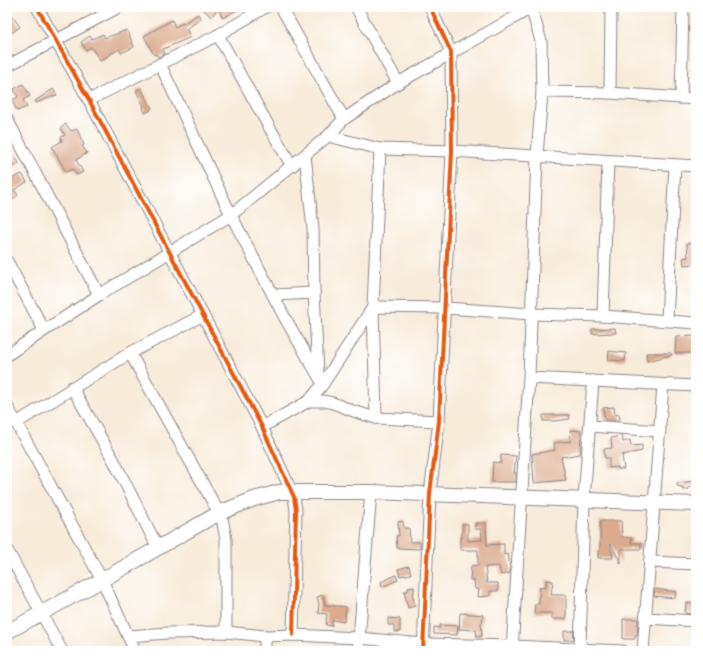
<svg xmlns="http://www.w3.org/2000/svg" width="703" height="658" viewBox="0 0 703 658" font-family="'Gentium Book Plus',serif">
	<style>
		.building { fill: #dcaa8d }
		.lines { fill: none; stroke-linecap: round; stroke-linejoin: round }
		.minor-casing { stroke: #8c868a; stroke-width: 13 }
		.major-casing { stroke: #8c868a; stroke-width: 16 }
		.minor { stroke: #fff; stroke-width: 11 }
		.major { stroke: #fff; stroke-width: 14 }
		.cycleway-casing { stroke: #fff; stroke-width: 6 }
		.cycleway { stroke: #e8590c; stroke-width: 4 }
	</style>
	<rect width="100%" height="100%" fill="#fff"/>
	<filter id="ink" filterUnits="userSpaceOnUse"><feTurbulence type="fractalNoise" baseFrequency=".025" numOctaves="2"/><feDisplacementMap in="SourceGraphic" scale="8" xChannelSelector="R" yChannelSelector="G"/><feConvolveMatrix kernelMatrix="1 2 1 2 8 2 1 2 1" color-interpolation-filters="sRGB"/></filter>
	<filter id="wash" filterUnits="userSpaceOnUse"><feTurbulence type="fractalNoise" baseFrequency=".012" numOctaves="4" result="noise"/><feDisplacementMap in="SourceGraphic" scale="16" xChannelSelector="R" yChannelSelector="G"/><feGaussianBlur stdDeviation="0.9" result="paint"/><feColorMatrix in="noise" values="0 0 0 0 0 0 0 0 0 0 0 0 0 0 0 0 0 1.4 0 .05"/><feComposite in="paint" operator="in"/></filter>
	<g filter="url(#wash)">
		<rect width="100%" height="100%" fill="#f7ebd9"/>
		<g id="blocks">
			<g class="building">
				<polygon points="201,7 242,7 223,18 218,9 211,17"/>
				<polygon points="198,14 201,19 186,29 191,37 163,49 165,54 158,57 156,54 154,55 144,36 172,20 175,27 183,23 183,24"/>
				<polygon points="13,17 20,27 7,36 7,22"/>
				<polygon points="127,30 134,47 121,53 119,49 100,61 91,47 86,50 81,42 90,36 92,39 103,34 105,38"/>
				<polygon points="23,84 30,96 23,100 27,107 17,111 12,100 18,97 14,89"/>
				<polygon points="141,88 152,108 150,109 151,110 145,113 143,107 144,106 136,91"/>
				<polygon points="53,89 57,95 36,103 35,101"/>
				<polygon points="66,124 71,131 77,129 84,145 82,146 87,153 76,160 83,172 77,175 73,169 66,172 52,147 62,141 61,137 65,135 61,128"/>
				<polygon points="14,156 19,163 7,171 7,161"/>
				<polygon points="22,174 27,182 14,190 18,195 10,202 7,199 7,181"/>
				<polygon points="687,243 696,243 696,264 684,265 683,258 688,257"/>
				<polygon points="615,328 616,333 592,334 592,329"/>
				<polygon points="696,336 696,353 675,353 676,337"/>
				<polygon points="609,351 626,353 625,361 608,360"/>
				<polygon points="646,353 671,353 672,355 647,361"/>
				<polygon points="614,407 615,415 619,414 620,420 605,420 603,408"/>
				<polygon points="543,415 569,415 570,419 554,421 543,421"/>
				<polygon points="570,430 581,431 580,454 561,457 566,480 534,483 532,454 555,450 554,443 571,441"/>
				<polygon points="622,436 623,442 630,440 631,446 642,445 642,451 622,455 624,469 618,469 618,467 609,468 609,458 605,458 604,449 612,448 611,438"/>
				<polygon points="501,455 516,456 514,473 516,473 516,482 492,482 493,462 501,463"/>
				<polygon points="696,481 696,487 689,487 689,489 683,490 682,487 677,486 677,483"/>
				<polygon points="403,521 404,528 409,528 410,542 420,542 420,549 397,548 396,536 399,536 398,522"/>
				<polygon points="600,521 621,521 622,537 632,538 631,543 641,543 641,549 621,549 621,564 611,544 610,545 613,558 598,558 598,551 600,551"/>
				<polygon points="475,523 486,523 487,545 504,544 504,555 508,554 510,566 510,573 501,575 499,566 485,567 487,583 498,583 498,591 490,591 490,596 478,597 479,589 475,589 474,580 470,580 471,566 478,565 478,550 460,550 460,538 462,538 462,524 468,524 468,541 482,540 481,529 475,529"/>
				<polygon points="409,566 411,574 400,576 398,569"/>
				<polygon points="396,575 398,580 382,587 381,582"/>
				<polygon points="546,580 553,581 551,595 566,595 566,619 552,619 552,613 534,613 535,604 539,604 540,587 546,588"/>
				<polygon points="414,587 414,593 412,593 415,606 408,608 404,591 408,591 408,588"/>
				<polygon points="655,589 676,592 675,598 654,596"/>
				<polygon points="323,595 325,605 346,607 344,622 332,620 332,626 326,625 327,614 318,613 319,604 317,597"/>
				<polygon points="686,603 696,604 696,614 685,613"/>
				<polygon points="460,613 483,615 482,623 481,623 482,636 477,637 476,630 459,629"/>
				<polygon points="388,618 400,619 400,632 394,632 394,625 388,625"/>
				<polygon points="623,619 638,619 637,635 635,635 635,639 623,639"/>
				<polygon points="440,625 458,626 457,635 434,634 434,627 440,628"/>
				<polygon points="564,631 574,631 573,640 564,640"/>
			</g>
		</g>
	</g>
	<g filter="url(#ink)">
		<use href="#blocks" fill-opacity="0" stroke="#8c868a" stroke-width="1"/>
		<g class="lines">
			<g class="minor-casing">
				<g id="minor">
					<polyline points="37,7 89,100 262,427 294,497 296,510 293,635"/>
					<polyline points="281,7 344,119"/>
					<polyline points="356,7 398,83"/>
					<polyline points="218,35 268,125 292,166"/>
					<polyline points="160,64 231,215 285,318 323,384"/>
					<polyline points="7,66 119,7"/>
					<polyline points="542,92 610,93 696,99"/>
					<polyline points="610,93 611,7"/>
					<polyline points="681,98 683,7"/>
					<polyline points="89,100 218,35 266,7"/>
					<polyline points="7,119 99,295"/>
					<polyline points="328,136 380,149 452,151 696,166"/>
					<polyline points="305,155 313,229 314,293 318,373"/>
					<polyline points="7,261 44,330"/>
					<polyline points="274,295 314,293"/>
					<polyline points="603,316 608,161"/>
					<polyline points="667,320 675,165"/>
					<polyline points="130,353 219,513 223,523 226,540 226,632"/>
					<polyline points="7,355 99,295 231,215 328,136 344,119 398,83 533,7"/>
					<polyline points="529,378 696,386"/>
					<polyline points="72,387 114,461 158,548"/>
					<polyline points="309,401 324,401 333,403 356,412 376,418 439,421"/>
					<polyline points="7,406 102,580 135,651"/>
					<polyline points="376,418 373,307 380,149"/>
					<polyline points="16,423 130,353 203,315"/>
					<polyline points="590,426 660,431"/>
					<polyline points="262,427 309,401 323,384 373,307 445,308 532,314 603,316 696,323"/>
					<polyline points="7,550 62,651"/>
					<polyline points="651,562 696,564"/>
					<polyline points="646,618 696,621"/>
					<polyline points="128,636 168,633 226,632 265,636 293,635 359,638 423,644 513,646 622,651"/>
					<polyline points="265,636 265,651"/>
					<polyline points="358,651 371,492"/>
					<polyline points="423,651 430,494 439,421 452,151 451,52 430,7"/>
					<polyline points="512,651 529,378 537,156 542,92 541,41 531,7"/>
					<polyline points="580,651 584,499 593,381"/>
					<polyline points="643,651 663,385"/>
				</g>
			</g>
			<g class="major-casing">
				<polyline id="major" points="7,632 102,580 219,513 254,499 279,492 371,492 696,504"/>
			</g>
			<use href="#minor" class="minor"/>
			<use href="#major" class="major"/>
			<g class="cycleway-casing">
				<g id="cycleway">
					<polyline points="37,7 89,100 262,427 294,497 296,510 293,635"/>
					<polyline points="423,651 430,494 439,421 452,151 451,52 430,7"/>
				</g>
			</g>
			<use href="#cycleway" class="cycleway"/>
		</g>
	</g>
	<rect width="703" height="658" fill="none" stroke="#fff" stroke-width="24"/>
</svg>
